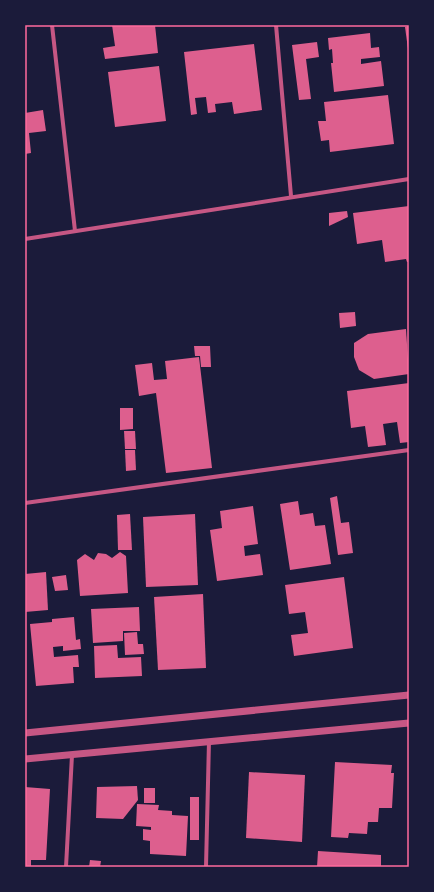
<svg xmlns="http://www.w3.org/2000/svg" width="434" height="892" viewBox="0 0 434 892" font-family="'Golos Text',sans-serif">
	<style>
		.building { fill: #dd5f8e }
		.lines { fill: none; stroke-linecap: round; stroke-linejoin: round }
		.minor { stroke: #c65784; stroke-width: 4 }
		.tertiary { stroke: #c65784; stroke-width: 7 }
		.neatline { fill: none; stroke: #ff6b9d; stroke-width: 1.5 }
	</style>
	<rect width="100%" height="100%" fill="#1b1b3a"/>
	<g class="building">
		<polygon points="112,25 155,25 158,53 105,59 103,48 115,46"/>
		<polygon points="409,26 409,49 408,49 405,27"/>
		<polygon points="370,33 371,48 379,47 380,57 361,59 361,64 381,61 384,86 334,92 331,63 333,63 332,49 329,50 328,38"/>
		<polygon points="317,42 319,57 306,59 311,99 299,100 292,45"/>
		<polygon points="254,44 262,110 234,114 232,102 215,104 216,112 208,113 206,97 195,98 197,114 191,115 184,52"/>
		<polygon points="159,66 166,121 115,127 108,72"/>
		<polygon points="388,95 394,144 330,152 329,140 321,141 318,121 326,121 324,102"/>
		<polygon points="43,110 46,131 29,133 31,153 25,154 25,113"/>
		<polygon points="409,206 409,262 407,262 406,259 385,262 382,240 357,244 353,213"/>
		<polygon points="347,211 348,217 329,226 329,213"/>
		<polygon points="355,312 356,326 340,328 339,313"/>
		<polygon points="406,329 409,374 374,379 359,370 354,357 354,343 368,334"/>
		<polygon points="194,346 210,346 211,367 201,367 200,356 195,356"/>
		<polygon points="199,357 212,468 166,473 156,393 139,396 135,365 152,363 154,380 167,379 165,361"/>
		<polygon points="409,383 409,442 400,443 397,422 383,424 386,445 368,447 365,426 351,428 347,391"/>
		<polygon points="120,408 133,408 133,429 120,430"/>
		<polygon points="124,431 135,431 136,449 125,449"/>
		<polygon points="125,450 135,450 136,470 126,471"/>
		<polygon points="337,496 341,523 349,522 353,553 338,555 330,498"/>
		<polygon points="298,501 300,515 313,513 315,526 325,525 331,564 290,570 280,504"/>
		<polygon points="253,506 258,544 244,546 245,556 260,554 263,575 217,581 210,530 222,528 220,511"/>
		<polygon points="130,514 132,550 118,550 117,515"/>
		<polygon points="195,514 198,585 146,587 143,517"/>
		<polygon points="120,552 126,556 128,593 80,596 77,560 85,554 94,560 98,553 106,554 112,558"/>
		<polygon points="46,572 48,610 25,612 25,574"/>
		<polygon points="66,575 68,590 55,591 52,577"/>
		<polygon points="344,577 353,648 294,656 291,635 308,633 305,612 289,614 285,585"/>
		<polygon points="203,594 206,668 158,670 154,597"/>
		<polygon points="139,607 140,631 123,631 123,641 93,643 91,609"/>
		<polygon points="74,617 76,640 80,639 81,649 63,651 63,646 53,647 54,657 78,655 79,667 73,667 74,683 36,686 30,624 52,622 52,619"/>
		<polygon points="137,632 138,644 143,644 144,654 125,655 124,633"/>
		<polygon points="117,645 118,658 141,657 142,676 95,678 94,646"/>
		<polygon points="335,762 392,765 391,773 394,773 392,808 379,808 378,822 368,822 367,834 349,833 348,838 331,837"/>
		<polygon points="249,772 305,775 302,842 246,838"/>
		<polygon points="137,786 138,800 123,819 96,818 97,787"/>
		<polygon points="25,787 50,789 46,860 31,860 31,867 25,867"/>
		<rect x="144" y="788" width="11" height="15"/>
		<rect x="190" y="797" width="9" height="43"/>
		<polygon points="137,804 159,805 158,810 172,811 172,815 188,816 186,856 150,854 150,841 143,840 143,829 151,830 151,827 136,826"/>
		<polygon points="318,851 381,855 381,867 317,867"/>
		<polygon points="90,860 101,861 100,867 89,867"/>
	</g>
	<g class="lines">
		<g class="minor">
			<polyline points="52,25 75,231"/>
			<polyline points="276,25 291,196"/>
			<polyline points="25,239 409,179"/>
			<polyline points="25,503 409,450"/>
			<polyline points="66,867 72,755"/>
			<polyline points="206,867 209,741"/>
		</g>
		<g class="tertiary">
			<polyline points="25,733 409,695"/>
			<polyline points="25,759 409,723"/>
		</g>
	</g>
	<rect width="434" height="892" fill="none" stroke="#1b1b3a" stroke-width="52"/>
	<rect x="26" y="26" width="382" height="840" class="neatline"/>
</svg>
